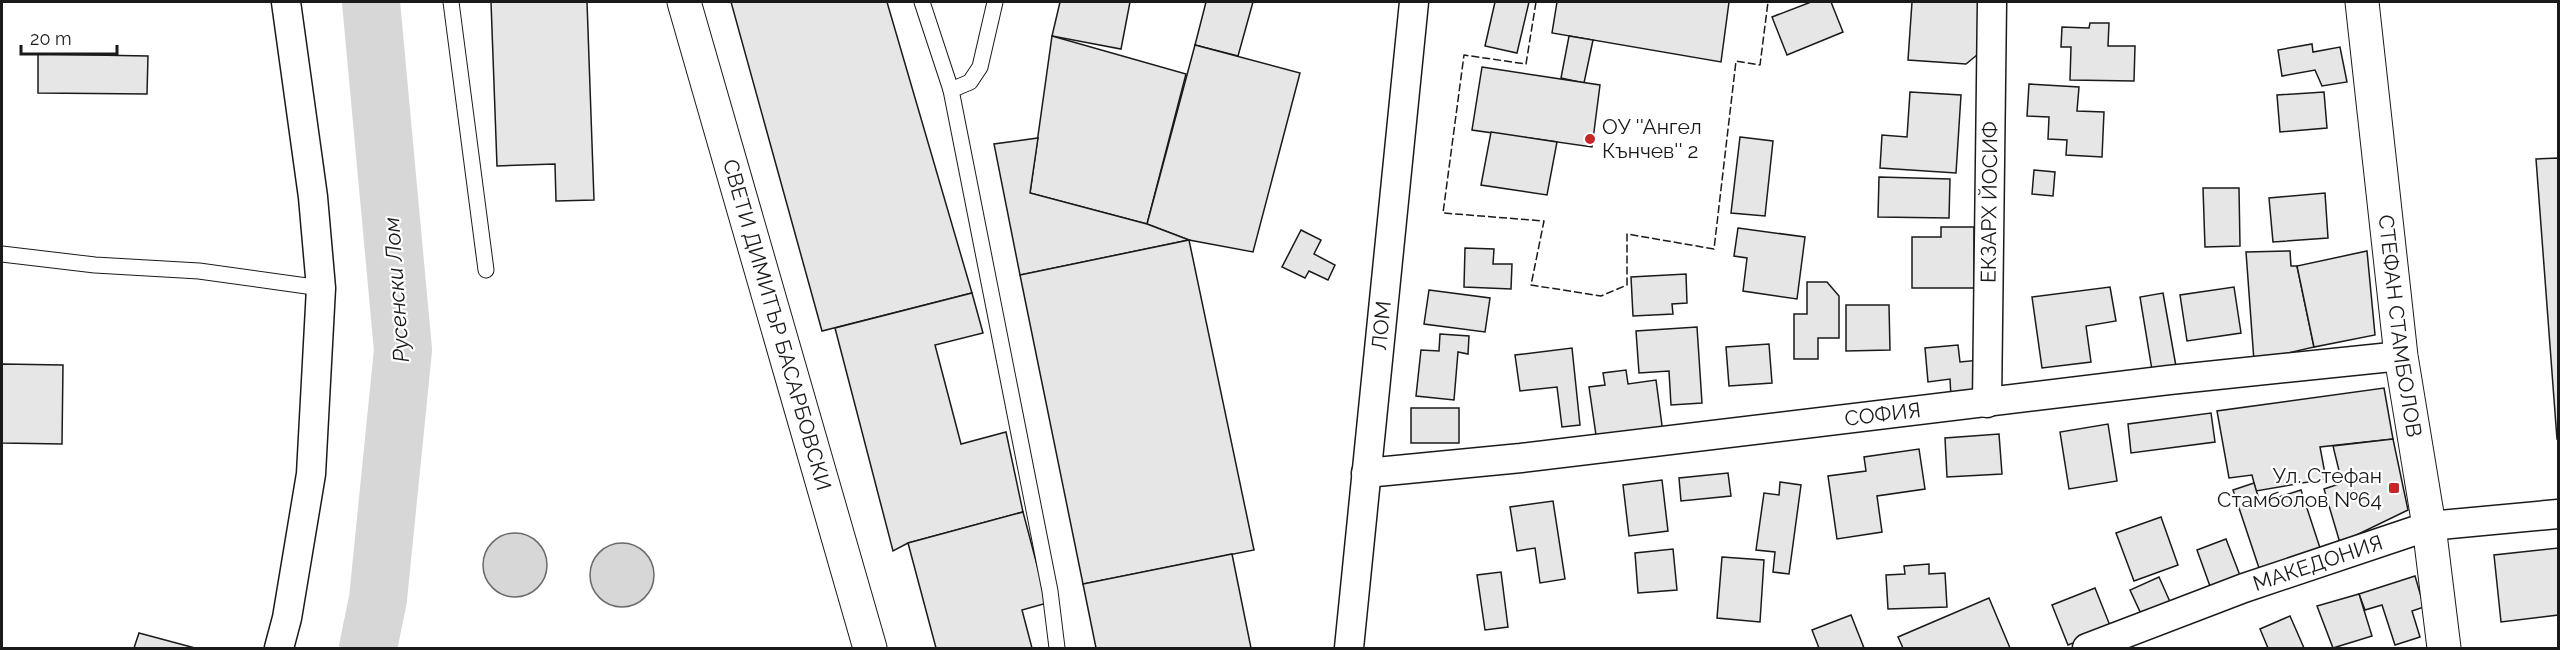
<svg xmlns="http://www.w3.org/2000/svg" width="2560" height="650" viewBox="0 0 2560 650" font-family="Raleway,sans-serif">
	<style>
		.water { fill: #d7d7d7; stroke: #6a6a6a; stroke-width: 1.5 }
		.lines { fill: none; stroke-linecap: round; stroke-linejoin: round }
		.river { stroke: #d7d7d7; stroke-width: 58 }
		.building { fill: #e6e6e6; stroke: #1a1a1a; stroke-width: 1.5 }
		.service-casing { stroke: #1a1a1a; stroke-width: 17 }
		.minor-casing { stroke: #1a1a1a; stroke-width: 31 }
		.tertiary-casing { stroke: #1a1a1a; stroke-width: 35 }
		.secondary-casing { stroke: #1a1a1a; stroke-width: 35 }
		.service { stroke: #fff; stroke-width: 15 }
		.minor { stroke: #fff; stroke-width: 28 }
		.tertiary { stroke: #fff; stroke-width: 33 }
		.secondary { stroke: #fff; stroke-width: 33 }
		.fence { stroke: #1a1a1a; stroke-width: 1.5; stroke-dasharray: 8 3; stroke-linecap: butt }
		.poi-dot { fill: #c62828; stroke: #fff; stroke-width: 2 }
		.labels { text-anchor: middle; stroke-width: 4.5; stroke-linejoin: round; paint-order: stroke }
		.poi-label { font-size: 21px; fill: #1a1a1a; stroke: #fff; text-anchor: start }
		.street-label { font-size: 21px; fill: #1a1a1a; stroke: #fff }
		.water-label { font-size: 22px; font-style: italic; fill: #1a1a1a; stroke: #fff }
	</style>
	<rect width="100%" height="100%" fill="#fff"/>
	<g class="water">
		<circle cx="515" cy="565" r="32"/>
		<circle cx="622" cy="575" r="32"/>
	</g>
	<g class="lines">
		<polyline class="river" points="368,648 378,599 403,350 371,2"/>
	</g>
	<g class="building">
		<polygon points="491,2 587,2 594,200 556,201 555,164 497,166"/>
		<polygon points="731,2 887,2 972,293 822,331"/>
		<polygon points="1060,2 1130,2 1121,49 1052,36"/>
		<polygon points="1206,2 1253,2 1238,56 1195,45"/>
		<polygon points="1495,2 1529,2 1517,53 1485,46"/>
		<polygon points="1557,2 1729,2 1721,62 1552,33"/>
		<polygon points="1811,2 1831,2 1843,32 1787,55 1772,17"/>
		<polygon points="1912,2 1981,2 1983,50 1966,64 1908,60"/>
		<polygon points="2090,23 2109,23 2108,46 2135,46 2134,81 2070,80 2071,47 2061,47 2062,27 2089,28"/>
		<polygon points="1052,36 1186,74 1147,224 1030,193"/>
		<polygon points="1569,36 1593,40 1584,83 1561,78"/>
		<polygon points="2312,44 2313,52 2340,47 2347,82 2322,86 2315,70 2282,76 2278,50"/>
		<polygon points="1195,45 1300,73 1253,252 1189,240 1147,224"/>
		<polygon points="38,54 148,56 147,94 38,93"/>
		<polygon points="1482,67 1600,85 1592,147 1472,130"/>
		<polygon points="2029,84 2079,87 2077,111 2104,112 2102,157 2066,155 2067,140 2048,139 2049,117 2027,116"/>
		<polygon points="1910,92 1961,95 1956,173 1880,168 1882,135 1907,137"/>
		<polygon points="2324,92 2327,128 2280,132 2277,95"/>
		<polygon points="1491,132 1557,142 1547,195 1481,185"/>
		<polygon points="1740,137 1773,141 1765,216 1731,213"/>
		<polygon points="1038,138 1030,193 1147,224 1189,240 1020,275 994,144"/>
		<polygon points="2558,158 2558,439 2557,439 2536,159"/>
		<polygon points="2034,170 2055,172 2053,196 2032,194"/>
		<polygon points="1879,177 1950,179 1949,218 1878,217"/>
		<polygon points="2203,188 2239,188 2240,246 2205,247"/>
		<polygon points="2325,193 2328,238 2273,242 2269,198"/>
		<polygon points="1941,227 1974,227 1974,288 1912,288 1912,237 1941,237"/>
		<polygon points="1738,228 1805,237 1797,299 1743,291 1747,258 1734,256"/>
		<polygon points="1301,230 1321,240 1314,254 1335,265 1328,280 1309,271 1305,278 1282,267"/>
		<polygon points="1189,240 1254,550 1083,584 1020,275"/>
		<polygon points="1465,248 1494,249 1493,264 1512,264 1511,289 1464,287"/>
		<polygon points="2290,251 2291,266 2297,266 2314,347 2254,361 2246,252"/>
		<polygon points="2367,251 2375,335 2314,347 2297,266"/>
		<polygon points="1686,274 1687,303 1672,304 1673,314 1633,316 1631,277"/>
		<polygon points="1807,282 1827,282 1839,296 1839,338 1818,338 1818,359 1794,359 1794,314 1807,314"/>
		<polygon points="2110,287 2116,321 2086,326 2091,362 2042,368 2032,297"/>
		<polygon points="2234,287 2241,333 2187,341 2180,295"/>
		<polygon points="1429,290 1490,298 1485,332 1424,324"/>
		<polygon points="972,293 983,333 935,345 961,444 1006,432 1023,512 908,543 893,551 835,328"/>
		<polygon points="2163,293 2177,372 2153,376 2140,297"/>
		<polygon points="1846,305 1889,305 1890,350 1846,351"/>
		<polygon points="1697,327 1702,403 1671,405 1669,371 1639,373 1636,331"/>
		<polygon points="1440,334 1469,336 1468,354 1458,352 1454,400 1416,396 1421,350 1439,351"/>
		<polygon points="1769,344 1772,383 1729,386 1726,347"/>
		<polygon points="1958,345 1960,362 1980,360 1983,394 1951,397 1950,379 1928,382 1925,348"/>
		<polygon points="1572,348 1580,425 1562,427 1557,387 1520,391 1515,355"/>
		<polygon points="2,364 63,365 62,444 2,443"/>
		<polygon points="1626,370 1628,384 1656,380 1663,433 1597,442 1589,387 1605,385 1603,373"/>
		<polygon points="2384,388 2393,439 2320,447 2326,479 2256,491 2252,475 2229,478 2217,411"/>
		<rect x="1411" y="408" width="48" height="35"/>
		<polygon points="2211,413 2215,442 2131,453 2128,424"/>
		<polygon points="2108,424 2117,481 2069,489 2060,432"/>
		<polygon points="1999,434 2002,474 1947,477 1945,438"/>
		<polygon points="2393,439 2408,510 2340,543 2324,489 2342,483 2333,446"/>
		<polygon points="1919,449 1925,489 1877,496 1882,532 1837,539 1828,476 1866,471 1864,457"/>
		<polygon points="1728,473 1731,496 1681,501 1679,478"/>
		<polygon points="1662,480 1668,531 1629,536 1623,485"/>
		<polygon points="1780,482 1801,485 1789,574 1773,572 1775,552 1756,550 1764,493 1779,495"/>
		<polygon points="2254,483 2260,503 2301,490 2322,554 2261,574 2233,490"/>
		<polygon points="1553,501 1565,579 1540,583 1535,548 1517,551 1510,507"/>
		<polygon points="1023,512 1047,603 1022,610 1032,648 936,648 908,543"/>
		<polygon points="2161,517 2178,565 2134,581 2116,533"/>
		<polygon points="2226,539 2241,578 2211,589 2197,550"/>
		<polygon points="2558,548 2558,615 2501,622 2494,555"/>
		<polygon points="1673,549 1677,590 1638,593 1635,553"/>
		<polygon points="1232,554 1251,648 1096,648 1083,584"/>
		<polygon points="1722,557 1764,560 1760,622 1717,618"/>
		<polygon points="1929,564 1929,574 1945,573 1947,607 1888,609 1886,575 1905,574 1904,566"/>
		<polygon points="1501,572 1508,627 1485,630 1477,575"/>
		<polygon points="2415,576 2424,607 2412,611 2420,637 2395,645 2382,605 2365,610 2359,594"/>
		<polygon points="2159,577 2171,604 2142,616 2130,590"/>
		<polygon points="2095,588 2111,628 2068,645 2052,605"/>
		<polygon points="2359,594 2372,636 2333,648 2317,606"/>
		<polygon points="1989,598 2010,648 1903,648 1898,637"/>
		<polygon points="1851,615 1864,648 1819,648 1812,630"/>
		<polygon points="2290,616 2304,648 2268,648 2260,629"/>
		<polygon points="139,633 195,648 134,648"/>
	</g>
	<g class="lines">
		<g class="service-casing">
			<g id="service">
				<polyline points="451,2 486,270"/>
				<polyline points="922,2 951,90 1050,591 1057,648"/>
				<polyline points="951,90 970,82 980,67 995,2"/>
				<polyline points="2,254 95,265 199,271 321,288"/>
			</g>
		</g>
		<g class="minor-casing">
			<g id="minor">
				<path id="s1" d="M1987,403L1992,2"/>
				<path id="s2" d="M1366,473L1521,458L2169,380L2401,356"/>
				<polyline points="279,648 287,618 311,474 321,288 313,197 286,2"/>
				<path id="s3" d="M1349,648L1414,2"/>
				<path id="s4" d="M2087,648L2244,588L2429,526L2558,514"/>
			</g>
		</g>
		<g class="tertiary-casing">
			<g id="tertiary">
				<path id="s5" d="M684,2L870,648"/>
			</g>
		</g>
		<g class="secondary-casing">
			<g id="secondary">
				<path id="s6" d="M2362,2L2401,356L2429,526L2444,648"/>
			</g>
		</g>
		<use href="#service" class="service"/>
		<use href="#minor" class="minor"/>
		<use href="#tertiary" class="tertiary"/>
		<use href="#secondary" class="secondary"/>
		<polyline class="fence" points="1536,2 1526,64 1464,55 1443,213 1544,221 1531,285 1601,296 1627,285 1627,234 1714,249 1736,61 1760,65 1768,2"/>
	</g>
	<g class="poi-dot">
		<circle cx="1590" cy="139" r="6"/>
		<rect x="2388" y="482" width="12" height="12" rx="3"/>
	</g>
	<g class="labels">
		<g class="poi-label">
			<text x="1602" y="134">ОУ ''Ангел<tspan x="1602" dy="24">Кънчев'' 2</tspan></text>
			<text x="2382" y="483" text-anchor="end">Ул. Стефан<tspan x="2382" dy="24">Стамболов №64</tspan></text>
		</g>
		<g class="street-label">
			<text dy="7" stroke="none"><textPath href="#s1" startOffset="201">ЕКЗАРХ ЙОСИФ</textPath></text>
			<text dy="7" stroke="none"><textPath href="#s5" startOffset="336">СВЕТИ ДИМИТЪР БАСАРБОВСКИ</textPath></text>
			<text dy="7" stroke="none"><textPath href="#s3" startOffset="324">ЛОМ</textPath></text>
			<text dy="7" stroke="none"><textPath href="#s6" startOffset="326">СТЕФАН СТАМБОЛОВ</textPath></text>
			<text dy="7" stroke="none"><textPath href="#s2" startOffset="520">СОФИЯ</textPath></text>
			<text dy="7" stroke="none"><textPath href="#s4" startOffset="246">МАКЕДОНИЯ</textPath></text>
		</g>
		<g class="water-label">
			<text transform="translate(396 290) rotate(-94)" y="8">Русенски Лом</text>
		</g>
	</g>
	<rect width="2560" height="650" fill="none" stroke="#1a1a1a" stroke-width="6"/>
	<path d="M21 45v9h96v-9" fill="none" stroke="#1a1a1a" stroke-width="3"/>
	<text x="30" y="45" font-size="18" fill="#1a1a1a" stroke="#ffffff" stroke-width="4.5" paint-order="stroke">20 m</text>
</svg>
